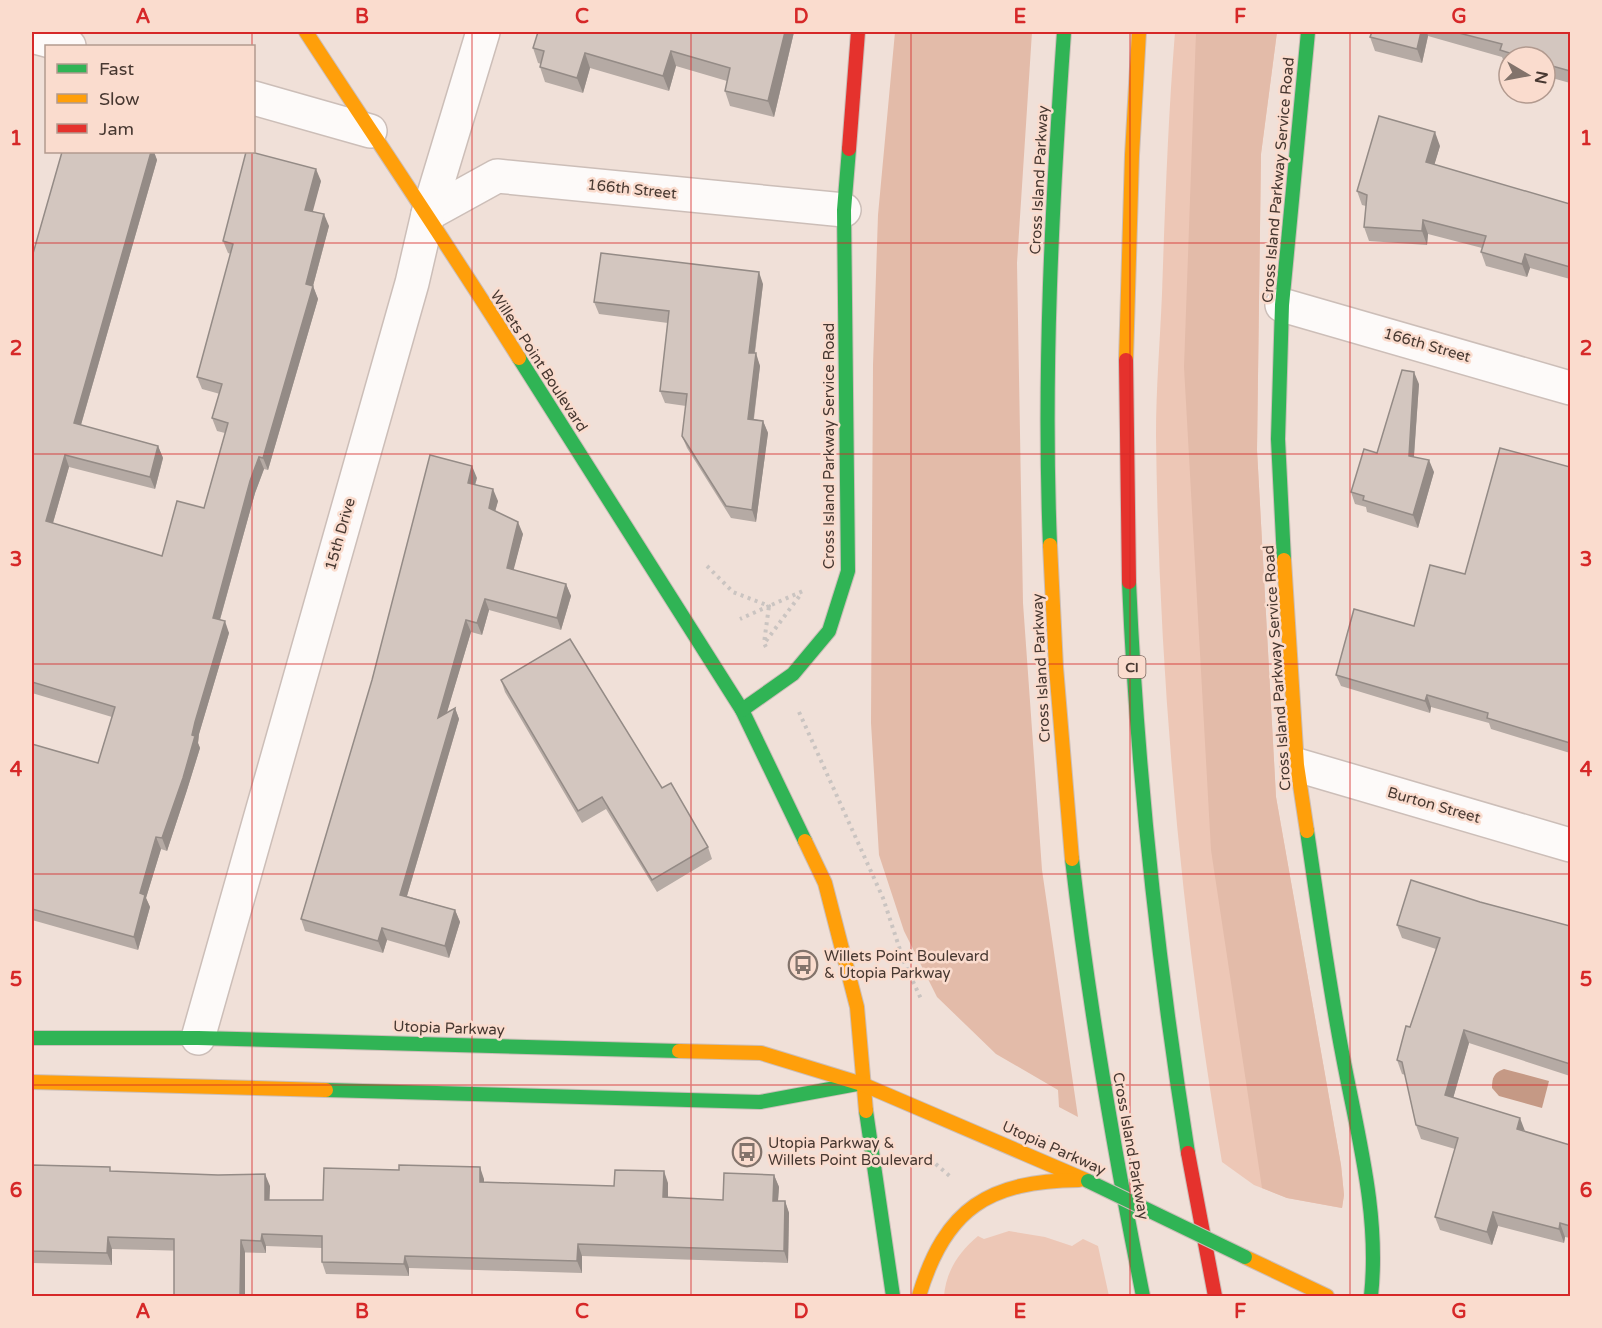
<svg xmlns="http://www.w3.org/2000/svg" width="1602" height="1328" viewBox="0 0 1602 1328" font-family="'Varela Round',sans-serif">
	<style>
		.green { fill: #edc7b6 }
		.forest { fill: #e3bba9 }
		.water { fill: #c59985 }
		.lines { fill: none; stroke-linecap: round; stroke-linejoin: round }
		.street-casing { stroke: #ccbeb8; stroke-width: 36 }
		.fast-casing { stroke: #ccbeb8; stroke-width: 16 }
		.slow-casing { stroke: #ccbeb8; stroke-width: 16 }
		.jam-casing { stroke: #ccbeb8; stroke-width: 16 }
		.path { stroke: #cac4c1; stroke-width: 4; stroke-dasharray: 3 4.5; stroke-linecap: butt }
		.street { stroke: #fdfaf9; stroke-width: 33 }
		.fast { stroke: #30b455; stroke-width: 14 }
		.slow { stroke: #ff9f0a; stroke-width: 14 }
		.jam { stroke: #e5322d; stroke-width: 14 }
		.fast-bridge-casing { stroke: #ccbeb8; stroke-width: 16; stroke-linecap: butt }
		.fast-bridge { stroke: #30b455; stroke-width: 14 }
		.wall { fill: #b5aaa4 }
		.shaded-wall { fill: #948b86 }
		.building { fill: #d3c6bf; stroke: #948b86; stroke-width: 1.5 }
		.grid { fill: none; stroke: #d62828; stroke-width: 1.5; stroke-opacity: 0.55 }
		.labels { text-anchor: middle; stroke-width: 5; stroke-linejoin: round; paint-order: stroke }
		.shield { fill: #fadcce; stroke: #7d6960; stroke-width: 1.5 }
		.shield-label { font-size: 14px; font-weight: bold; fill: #473831 }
		.street-label { font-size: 15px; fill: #473831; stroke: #fadcce }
		.poi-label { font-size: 15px; fill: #473831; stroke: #fadcce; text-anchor: start }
		.neatline { fill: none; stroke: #d62828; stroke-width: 2 }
		.grid-label { font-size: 20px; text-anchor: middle; font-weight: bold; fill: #d62828 }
	</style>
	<rect width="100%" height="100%" fill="#f0e0d8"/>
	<g class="green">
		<path d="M1175,32H1277L1261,154L1257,450L1276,797L1341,1165L1344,1195L1342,1208L1287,1198L1254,1185L1222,1162C1181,923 1159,679 1156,436C1156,389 1160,341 1162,294C1165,206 1168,119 1175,32Z"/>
		<path d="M1009,1231L1045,1237L1072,1246L1083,1239L1098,1246L1109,1296H944C946,1271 959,1252 978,1236L984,1239Z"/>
	</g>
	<g class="forest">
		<polygon points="895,32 1032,32 1017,263 1023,603 1042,870 1078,1117 1059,1107 1058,1090 996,1054 937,997 904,931 879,855 871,723 873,365 878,215"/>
		<polygon points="1196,32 1277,32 1261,154 1257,450 1276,797 1341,1165 1344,1195 1342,1208 1287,1198 1262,1188 1211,850 1184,367"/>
	</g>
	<path class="water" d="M1504,1069L1549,1081L1542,1108L1499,1096L1492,1088C1492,1077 1494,1073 1504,1069Z"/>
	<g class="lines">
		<g class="street-casing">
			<g id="street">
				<polyline points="32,36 69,46"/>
				<polyline points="254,98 370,131"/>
				<polyline points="428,214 497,176 844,210"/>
				<polyline points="1282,305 1570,388"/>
				<polyline points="1297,765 1570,845"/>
				<polyline points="198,1038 412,283 428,214 483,32"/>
			</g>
		</g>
		<g class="fast-casing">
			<g id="fast">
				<polyline points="519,358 742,710 805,841"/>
				<path d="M1050,545C1043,374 1052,203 1064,32"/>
				<polyline points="1284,560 1278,439 1282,305 1308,32"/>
				<path d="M1129,582C1137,773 1158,964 1188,1153"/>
				<polyline points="742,710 793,674 829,631 848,571 844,210 849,149"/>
				<path d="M1307,831C1318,905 1328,979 1342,1052C1357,1133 1380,1214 1371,1296"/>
				<path d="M1072,859C1089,1006 1114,1151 1143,1296"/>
				<polyline points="32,1038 198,1038 679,1051"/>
				<polyline points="326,1090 760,1102 857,1084"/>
				<polyline points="866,1111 893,1296"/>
			</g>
		</g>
		<g class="slow-casing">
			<g id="slow">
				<path d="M306,32C377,141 450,248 519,358"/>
				<polyline points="1126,360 1132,155 1139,32"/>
				<polyline points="1050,545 1056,667 1072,859"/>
				<polyline points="1284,560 1297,765 1307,831"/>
				<polyline points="805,841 825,883 857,1007 866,1111"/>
				<polyline points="679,1051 761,1053 862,1084 1088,1181"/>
				<polyline points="32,1082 326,1090"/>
				<polyline points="1245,1257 1327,1296"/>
				<path d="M919,1296C945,1208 989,1181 1079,1180"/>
			</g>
		</g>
		<g class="jam-casing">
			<g id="jam">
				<polyline points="849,149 858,32"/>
				<polyline points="1126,360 1129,582"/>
				<polyline points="1188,1153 1215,1296"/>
			</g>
		</g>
		<g class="path">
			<polyline points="707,566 733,592 769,606 740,619"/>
			<polyline points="766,641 801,594"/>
			<polyline points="766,647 764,643 769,606 803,591"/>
			<polyline points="799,712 883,898 904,962 922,1001"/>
			<polyline points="930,1159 952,1178"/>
		</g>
		<use href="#street" class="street"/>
		<use href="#fast" class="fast"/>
		<use href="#slow" class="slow"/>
		<use href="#jam" class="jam"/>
		<g class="fast-bridge-casing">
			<polyline id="fast-bridge" points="1088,1181 1245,1257"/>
		</g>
		<use href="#fast-bridge" class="fast-bridge"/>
	</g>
	<g class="wall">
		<polygon points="794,32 774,117 730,106 725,91 727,81 676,66 669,91 590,68 583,93 545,82 540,67 541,64 538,63 533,48"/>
		<polygon points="1372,32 1570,32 1570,83 1545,76 1545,57 1509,57 1509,65 1505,64 1502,57 1428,36 1422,63 1375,51 1370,37"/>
		<polygon points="1440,146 1434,165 1570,204 1570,279 1530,268 1527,277 1486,266 1481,252 1482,248 1428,234 1427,245 1369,241 1364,227 1366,206 1362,205 1357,191"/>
		<polygon points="62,152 154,152 157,160 81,425 158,446 163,458 155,489 69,467 53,523 162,556 204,508 225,433 217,431 212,418 220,394 202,389 197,377 231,254 228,253 223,241 321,181 312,211 329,226 313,286 318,299 268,470 264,469 255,493 220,620 229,633 199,734 198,743 200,748 187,790 167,851 161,849 146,898 150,907 138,950 32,920 32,923 32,744 98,763 112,717 32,693 32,257"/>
		<polygon points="763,284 755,353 760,366 754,419 763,421 768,433 756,522 731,518 687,448 682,436 686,406 665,403 660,391 668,323 599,314 594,302"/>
		<polygon points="1419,384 1414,457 1434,472 1418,528 1367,512 1366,507 1355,504 1351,492 1377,453"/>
		<polygon points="1570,467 1570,753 1491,729 1489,723 1431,707 1430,713 1341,686 1336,675 1414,626"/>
		<polygon points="477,478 475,485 498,501 495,511 523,534 513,570 566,584 571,596 561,630 489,610 482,635 471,632 447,712 455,708 459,719 407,896 455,910 460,922 449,958 387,940 383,953 305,931 301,919"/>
		<polygon points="501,680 662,788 708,847 712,859 657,892 606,809 582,823 505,692"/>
		<polygon points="1480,902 1570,926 1570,1076 1469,1043 1453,1098 1525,1132 1570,1145 1570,1238 1565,1237 1564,1243 1498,1226 1492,1245 1440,1230 1435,1217 1455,1149 1421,1139 1416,1125 1405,1075 1402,1074 1397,1060 1410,1027 1436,949 1402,938 1397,925"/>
		<polygon points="32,1165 111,1171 270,1186 269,1200 323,1200 484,1179 484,1182 543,1185 614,1186 668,1183 668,1197 723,1200 774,1175 779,1187 778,1201 785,1201 789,1213 788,1263 582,1256 582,1273 409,1268 409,1276 326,1274 322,1262 322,1248 266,1246 266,1253 112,1249 112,1265 32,1263"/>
	</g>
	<g class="shaded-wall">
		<polygon points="785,32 794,32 774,117 768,101"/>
		<polygon points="1421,32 1427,32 1428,36 1422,63 1417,49"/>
		<polygon points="671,51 676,66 669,91 663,76"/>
		<polygon points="585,53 590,68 583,93 577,78"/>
		<polygon points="1435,132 1440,146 1431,176 1426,162"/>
		<polygon points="151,152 154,152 157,160 78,435 74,423"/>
		<polygon points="316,169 321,181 310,222 305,210"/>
		<polygon points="324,214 329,226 310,297 306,284"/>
		<polygon points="1423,220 1428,234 1427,245 1422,231"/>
		<polygon points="1525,254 1530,268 1527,277 1522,264"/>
		<polygon points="759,272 763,284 753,365 749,353"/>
		<polygon points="313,286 318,299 268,470 263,458"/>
		<polygon points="756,353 760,366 752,431 748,419"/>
		<polygon points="1414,372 1419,384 1413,468 1409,456"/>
		<polygon points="763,421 768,433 756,522 752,510"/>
		<polygon points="158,446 163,458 155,489 150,477"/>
		<polygon points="65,455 69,467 50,533 46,521"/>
		<polygon points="259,457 264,469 255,493 217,630 213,618 250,481"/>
		<polygon points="1429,460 1434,472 1418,528 1413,515"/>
		<polygon points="472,466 477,478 472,495 468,483"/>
		<polygon points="493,489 498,501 493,519 489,508"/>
		<polygon points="518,522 523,534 511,580 507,568"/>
		<polygon points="566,584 571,596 561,630 557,618"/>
		<polygon points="485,599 489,610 482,635 477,623"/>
		<polygon points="466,620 471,632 442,729 438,718"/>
		<polygon points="225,621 229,633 199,734 198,743 200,748 187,790 167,851 162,838 192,735 195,722"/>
		<polygon points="1427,695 1431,707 1430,713 1425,701"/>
		<polygon points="455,708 459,719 404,906 400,895"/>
		<polygon points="156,837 161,849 146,898 150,907 138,950 134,937 140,893"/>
		<polygon points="455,910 460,922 449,958 445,946"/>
		<polygon points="382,928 387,940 383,953 378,941"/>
		<polygon points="1464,1030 1469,1043 1450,1109 1445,1095"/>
		<polygon points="1520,1118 1525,1131 1517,1129"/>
		<polygon points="480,1167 484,1179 484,1194 480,1182"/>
		<polygon points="664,1171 668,1183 668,1209 663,1197"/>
		<polygon points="265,1174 270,1186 269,1212 265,1200"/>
		<polygon points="774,1175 779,1187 777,1213 773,1201"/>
		<polygon points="785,1201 789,1213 788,1263 784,1251"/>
		<polygon points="1493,1212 1498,1226 1492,1245 1487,1232"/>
		<polygon points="1560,1223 1565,1237 1564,1243 1559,1229"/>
		<polygon points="262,1234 266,1246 266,1253 261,1241"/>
		<polygon points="108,1237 112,1249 112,1265 107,1253"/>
		<polygon points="241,1240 245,1252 245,1296 240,1296"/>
		<polygon points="578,1244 582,1256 582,1273 577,1261"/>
		<polygon points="405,1256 409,1268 409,1276 404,1264"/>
	</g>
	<g class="building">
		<polygon points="538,32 785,32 768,101 725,91 730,68 671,51 663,76 585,53 577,78 540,67 544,51 533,48"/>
		<polygon points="1372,32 1421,32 1417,49 1370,37"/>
		<polygon points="1455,32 1570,32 1570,71 1545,64 1545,57 1522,57 1500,50 1502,44"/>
		<polygon points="1379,116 1435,132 1426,162 1570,204 1570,267 1525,254 1522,264 1481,252 1486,236 1423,220 1422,231 1364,227 1367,195 1357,191"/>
		<polygon points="62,152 151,152 74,423 158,446 150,477 65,455 46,521 162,556 177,501 204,508 228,423 212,418 222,384 197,377 233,244 223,241 246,152 251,152 316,169 305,210 324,214 306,284 313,286 263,458 259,457 250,481 213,618 225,621 195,722 192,735 195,736 183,778 162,838 156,837 140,893 145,895 134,937 32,909 32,744 98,763 115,707 32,682 32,257"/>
		<polygon points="601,253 759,272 749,353 756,353 748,419 763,421 752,510 726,506 682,436 687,394 660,391 669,311 594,302"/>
		<polygon points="1402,370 1414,372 1409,456 1429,460 1413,515 1363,500 1364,496 1351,492 1364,449 1377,453"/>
		<polygon points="1500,448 1570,467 1570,743 1487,718 1488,713 1427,695 1425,701 1336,675 1354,609 1414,626 1430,565 1465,574"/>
		<polygon points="430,455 472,466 468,483 493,489 489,508 518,522 507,568 566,584 557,618 485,599 477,623 466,620 438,718 455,708 400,895 455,910 445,946 382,928 378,941 301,919 372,680"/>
		<polygon points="570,639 662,788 671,783 708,847 652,880 602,797 578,811 501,680"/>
		<polygon points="1411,880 1480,902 1570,926 1570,1064 1464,1030 1445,1095 1520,1118 1517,1129 1570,1145 1570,1226 1560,1223 1559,1229 1493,1212 1487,1232 1435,1217 1458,1138 1416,1125 1402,1062 1397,1060 1406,1026 1410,1027 1440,938 1397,925"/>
		<polygon points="32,1165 110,1167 110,1171 218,1175 265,1174 265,1200 323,1200 324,1168 399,1170 399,1165 480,1167 480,1182 614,1186 615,1170 664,1171 663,1197 723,1200 724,1173 774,1175 773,1201 785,1201 784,1251 578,1244 577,1261 405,1256 404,1264 322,1262 322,1236 262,1234 261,1241 241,1240 240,1296 174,1296 174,1239 108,1237 107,1253 32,1251"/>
	</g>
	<path class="grid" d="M252,32V46M472,32V1296M691,32V1296M911,32V1296M1130,32V1296M1350,32V1296M252,152V1296M32,243H1570M32,454H1570M32,664H1570M32,874H1570M32,1085H1570"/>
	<defs>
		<g id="bus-ring" transform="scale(1.5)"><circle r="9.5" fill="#fadcce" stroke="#82736b" stroke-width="1.5"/><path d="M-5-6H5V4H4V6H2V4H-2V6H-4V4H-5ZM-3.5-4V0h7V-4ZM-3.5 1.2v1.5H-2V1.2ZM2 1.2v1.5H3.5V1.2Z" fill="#82736b"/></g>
	</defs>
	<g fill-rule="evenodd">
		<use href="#bus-ring" x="803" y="965"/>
		<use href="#bus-ring" x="747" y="1152"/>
	</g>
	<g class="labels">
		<rect class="shield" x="1118.5" y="656" width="27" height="22" rx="4.5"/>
		<g class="shield-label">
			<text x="1132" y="672">CI</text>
		</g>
		<g class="street-label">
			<text transform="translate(1039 180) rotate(-87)" y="5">Cross Island Parkway</text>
			<text transform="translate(1278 180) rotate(-85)" y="5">Cross Island Parkway Service Road</text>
			<text transform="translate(632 189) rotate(6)" y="5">166th Street</text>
			<text transform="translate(1427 345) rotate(16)" y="5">166th Street</text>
			<text transform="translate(539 361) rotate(57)" y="5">Willets Point Boulevard</text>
			<text transform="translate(829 446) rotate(-90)" y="5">Cross Island Parkway Service Road</text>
			<text transform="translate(340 534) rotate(-74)" y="5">15th Drive</text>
			<text transform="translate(1041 668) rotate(-93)" y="5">Cross Island Parkway</text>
			<text transform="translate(1277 668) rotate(-94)" y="5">Cross Island Parkway Service Road</text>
			<text transform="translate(1434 805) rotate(16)" y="5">Burton Street</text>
			<text transform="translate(449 1028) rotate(2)" y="5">Utopia Parkway</text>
			<text transform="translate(1131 1146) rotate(80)" y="5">Cross Island Parkway</text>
			<text transform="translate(1054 1148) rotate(24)" y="5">Utopia Parkway</text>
		</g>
		<g class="poi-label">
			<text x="824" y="961">Willets Point Boulevard<tspan x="824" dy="17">&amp; Utopia Parkway</tspan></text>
			<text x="768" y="1148">Utopia Parkway &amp;<tspan x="768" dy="17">Willets Point Boulevard</tspan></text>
		</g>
	</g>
	<rect width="1602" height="1328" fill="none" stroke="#fadcce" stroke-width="66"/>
	<rect x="45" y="45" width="210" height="108" fill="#fadcce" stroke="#b29a8f" stroke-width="1.5"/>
	<rect x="57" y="64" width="30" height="9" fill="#30b455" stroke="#b29a8f" stroke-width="1.5"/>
	<text x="99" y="75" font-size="18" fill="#473831">Fast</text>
	<rect x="57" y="94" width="30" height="9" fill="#ff9f0a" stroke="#b29a8f" stroke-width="1.5"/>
	<text x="99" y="105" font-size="18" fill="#473831">Slow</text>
	<rect x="57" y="124" width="30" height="9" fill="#e5322d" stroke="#b29a8f" stroke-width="1.5"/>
	<text x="99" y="135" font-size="18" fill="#473831">Jam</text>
	<g transform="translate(1527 75) rotate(100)"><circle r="28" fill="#fadcce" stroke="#b29a8f" stroke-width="1.5"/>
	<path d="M0-4.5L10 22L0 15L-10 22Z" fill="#82736b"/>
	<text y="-9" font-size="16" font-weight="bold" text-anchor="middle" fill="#473831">N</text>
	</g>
	<rect x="33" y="33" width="1536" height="1262" class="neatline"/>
	<g class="grid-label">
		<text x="143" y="23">A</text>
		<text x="362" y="23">B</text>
		<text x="582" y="23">C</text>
		<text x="801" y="23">D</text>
		<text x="1020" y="23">E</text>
		<text x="1240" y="23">F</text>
		<text x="1459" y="23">G</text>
		<text x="16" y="145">1</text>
		<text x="1586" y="145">1</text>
		<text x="16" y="355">2</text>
		<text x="1586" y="355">2</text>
		<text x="16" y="566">3</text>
		<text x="1586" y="566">3</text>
		<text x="16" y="776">4</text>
		<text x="1586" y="776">4</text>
		<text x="16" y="986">5</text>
		<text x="1586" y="986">5</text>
		<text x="16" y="1197">6</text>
		<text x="1586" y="1197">6</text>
		<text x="143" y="1318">A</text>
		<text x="362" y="1318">B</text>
		<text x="582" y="1318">C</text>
		<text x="801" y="1318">D</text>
		<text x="1020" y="1318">E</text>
		<text x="1240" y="1318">F</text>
		<text x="1459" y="1318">G</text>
	</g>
</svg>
